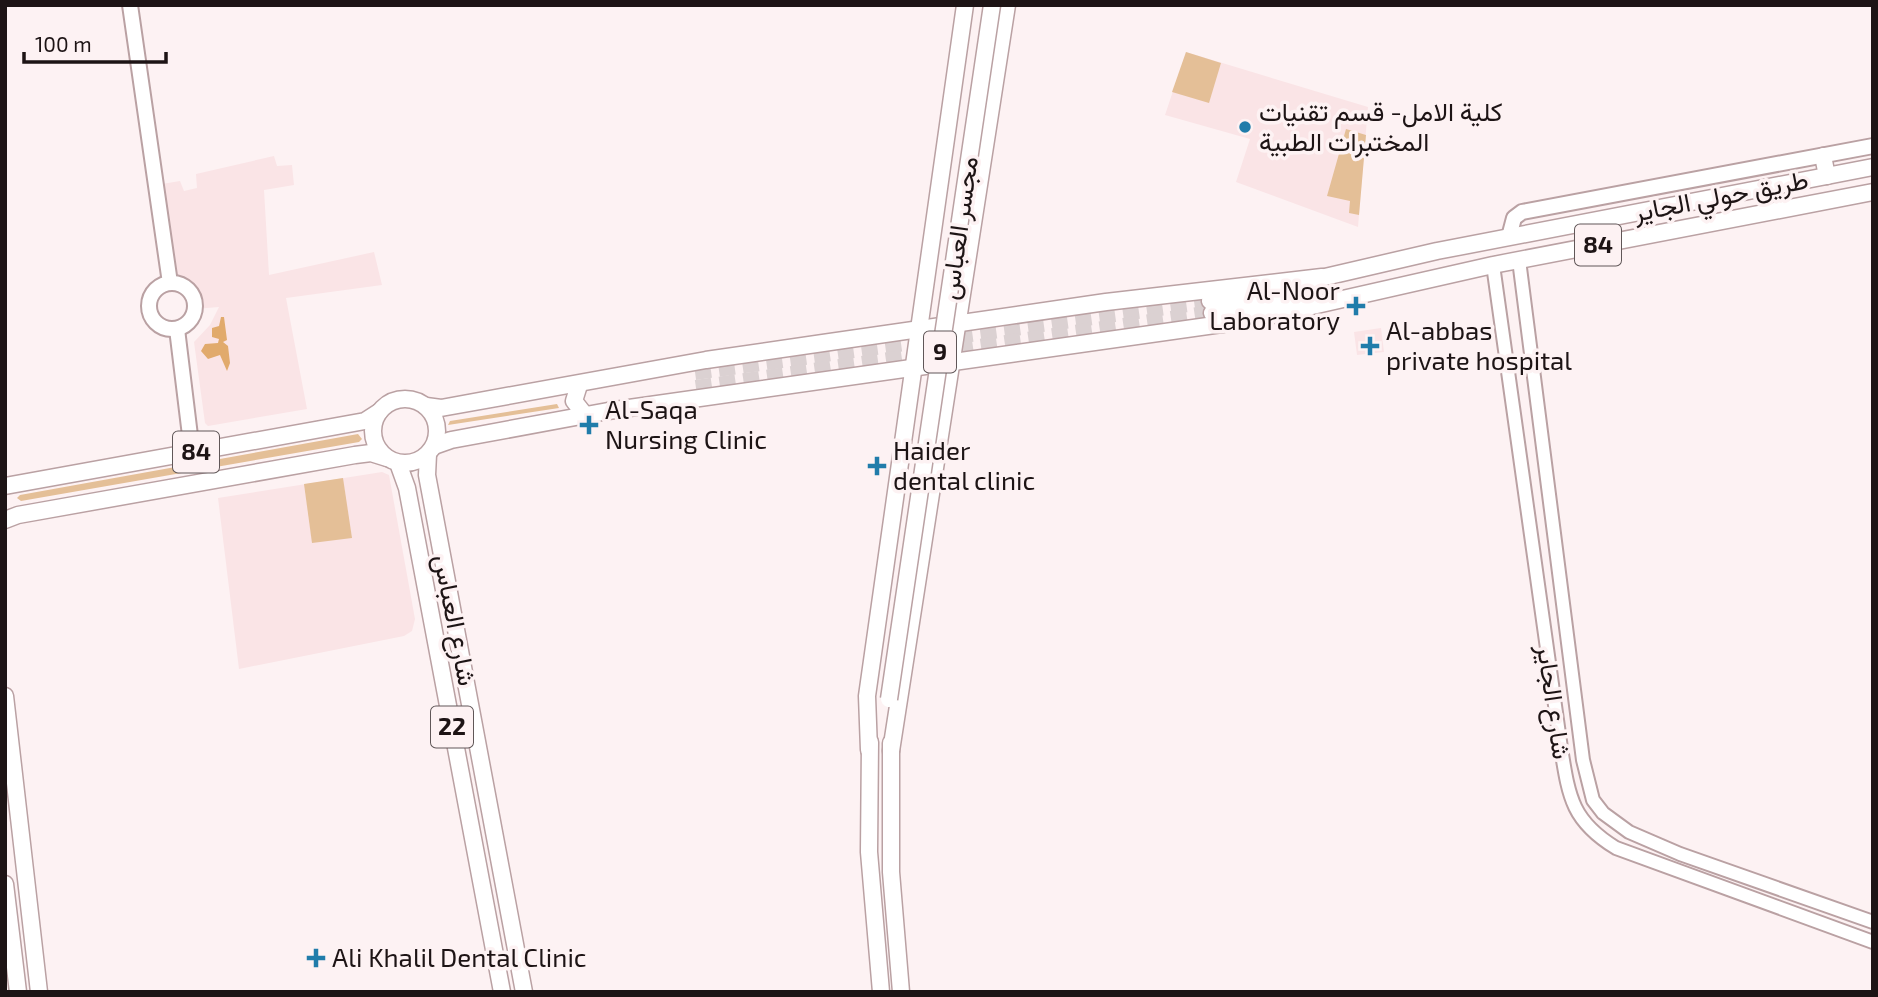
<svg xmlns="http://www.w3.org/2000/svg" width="1878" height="997" viewBox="0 0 1878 997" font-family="'Exo 2',Vazirmatn,sans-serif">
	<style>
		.built { fill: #fae4e6 }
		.green { fill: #e4bf97 }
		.forest { fill: #e1aa6c }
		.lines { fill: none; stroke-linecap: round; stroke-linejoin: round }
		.trunk-tunnel { stroke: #dbd1d2; stroke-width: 16; stroke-dasharray: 16 8; stroke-linecap: butt }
		.tertiary-casing { stroke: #baa1a3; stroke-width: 16 }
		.secondary-casing { stroke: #baa1a3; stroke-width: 18 }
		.primary-casing { stroke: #baa1a3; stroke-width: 19 }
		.trunk-casing { stroke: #baa1a3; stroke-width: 19 }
		.tertiary { stroke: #fff; stroke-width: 12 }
		.secondary { stroke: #fff; stroke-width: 14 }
		.primary { stroke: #fff; stroke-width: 16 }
		.trunk { stroke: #fff; stroke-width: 16 }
		.trunk-bridge-casing { stroke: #baa1a3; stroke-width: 19; stroke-linecap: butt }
		.trunk-bridge { stroke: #fff; stroke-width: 16 }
		.poi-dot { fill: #207caa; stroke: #fdf2f3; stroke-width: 2.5 }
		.labels { text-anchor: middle; stroke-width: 7; stroke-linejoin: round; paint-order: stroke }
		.shield { fill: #fdf2f3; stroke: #605758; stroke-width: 2 }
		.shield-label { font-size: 24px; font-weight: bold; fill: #1d1415 }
		.poi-label { font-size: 26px; fill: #1d1415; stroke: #fdf2f3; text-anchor: start }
		.street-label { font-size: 26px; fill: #1d1415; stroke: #fdf2f3 }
	</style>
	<rect width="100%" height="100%" fill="#fdf2f3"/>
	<g class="built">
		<polygon points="1186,52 1368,107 1358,227 1236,182 1250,139 1165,115"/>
		<polygon points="274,156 277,166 292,165 294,185 264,190 269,275 374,252 382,285 286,298 307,409 208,426 205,423 194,342 210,325 219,307 195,309 189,290 170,283 156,185 180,181 184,191 197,188 196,174"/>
		<polygon points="1381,328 1384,352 1357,355 1354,332"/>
		<polygon points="382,472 389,475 415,619 412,631 404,636 239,669 218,498"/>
	</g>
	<g class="green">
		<polygon points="1186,52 1221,63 1209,103 1172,92"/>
		<polygon points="1346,129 1366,135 1359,215 1349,213 1350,201 1327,196"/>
		<polygon points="557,404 559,408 448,425 450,421"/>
		<polygon points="358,434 362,439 359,442 21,501 17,498 20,495"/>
		<polygon points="343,478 352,538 312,543 304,484"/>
	</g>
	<polygon class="forest" points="221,317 224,317 227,340 223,342 228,346 230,363 227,371 220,355 208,359 201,351 205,344 218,343 219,339 212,337 212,328 219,326"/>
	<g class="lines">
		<g class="trunk-tunnel">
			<polyline points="695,372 1210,301"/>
			<polyline points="696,388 1212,313"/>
		</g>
		<g class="tertiary-casing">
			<g id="tertiary">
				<polyline points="1519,260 1583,760 1593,800 1603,813 1629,832 1680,854 1873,922"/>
				<path d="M1493,265L1561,748C1569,798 1572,821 1616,848L1873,942"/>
			</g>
		</g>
		<g class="secondary-casing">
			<g id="secondary">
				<polyline points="130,5 170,283"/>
				<polyline points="1509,237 1514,218 1522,212 1873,146"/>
				<circle cx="172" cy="306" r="23"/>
				<polyline points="177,329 192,452"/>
			</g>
		</g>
		<g class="primary-casing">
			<g id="primary">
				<polyline points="428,454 427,475 524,992"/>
				<polyline points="398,463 407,488 502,992"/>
				<polyline points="5,696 39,992"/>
				<polyline points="5,884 18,992"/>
			</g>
		</g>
		<g class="trunk-casing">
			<g id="trunk">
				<polyline points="1823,156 1827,176"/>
				<polyline points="1312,280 1437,251 1873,167"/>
				<polyline points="1210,301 1270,290"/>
				<polyline points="1212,313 1286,303"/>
				<polyline points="579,385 574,401 585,415"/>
				<circle cx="405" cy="431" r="32"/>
				<polyline points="426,406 441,408 706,360 823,343 1106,302 1322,277"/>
				<polyline points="434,446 451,440 608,411 1250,320 1493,265 1873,192"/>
				<polyline points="5,486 365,421 379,412"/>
				<polyline points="5,520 18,515 355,455 371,453 387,458"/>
				<polyline points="870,742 869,852 881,992"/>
				<polyline points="891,743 891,872 901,992"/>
				<polyline points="869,750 867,696 965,5"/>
				<polyline points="891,751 1007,5"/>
			</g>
		</g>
		<use href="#tertiary" class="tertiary"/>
		<use href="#secondary" class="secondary"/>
		<use href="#primary" class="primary"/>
		<use href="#trunk" class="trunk"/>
		<g class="trunk-bridge-casing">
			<polyline id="trunk-bridge" points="889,699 992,5"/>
		</g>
		<use href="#trunk-bridge" class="trunk-bridge"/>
	</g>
	<g class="poi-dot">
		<circle cx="1245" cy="127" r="7"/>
		<path d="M1352.5 295.5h7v7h7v7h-7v7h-7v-7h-7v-7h7z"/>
		<path d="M1366.5 335.5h7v7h7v7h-7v7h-7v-7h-7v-7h7z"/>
		<path d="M585.5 414.5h7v7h7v7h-7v7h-7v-7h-7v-7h7z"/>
		<path d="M873.5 455.5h7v7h7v7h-7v7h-7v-7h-7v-7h7z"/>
		<path d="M312.5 947.5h7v7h7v7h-7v7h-7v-7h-7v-7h7z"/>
	</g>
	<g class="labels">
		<g class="shield">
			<rect x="1575" y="224.5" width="46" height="41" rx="5"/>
			<rect x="924" y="331.5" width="32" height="41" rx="5"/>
			<rect x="173" y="431.5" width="46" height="41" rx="5"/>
			<rect x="431" y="706.5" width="42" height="41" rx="5"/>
		</g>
		<g class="shield-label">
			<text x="1598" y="253">84</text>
			<text x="940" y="360">9</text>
			<text x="196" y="460">84</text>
			<text x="452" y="735">22</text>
		</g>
		<g class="poi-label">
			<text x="1259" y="121">كلية الامل- قسم تقنيات<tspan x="1259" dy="30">المختبرات الطبية</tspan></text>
			<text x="1340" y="300" text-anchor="end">Al-Noor<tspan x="1340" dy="30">Laboratory</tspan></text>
			<text x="1386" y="340">Al-abbas<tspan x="1386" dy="30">private hospital</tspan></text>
			<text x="605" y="419">Al-Saqa<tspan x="605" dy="30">Nursing Clinic</tspan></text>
			<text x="893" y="460">Haider<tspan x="893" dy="30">dental clinic</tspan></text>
			<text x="332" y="967">Ali Khalil Dental Clinic</text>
		</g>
		<g class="street-label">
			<text transform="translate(1721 196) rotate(-11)" y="9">طريق حولي الجاير</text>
			<text transform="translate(959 228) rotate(-82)" y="9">مجسر العباس</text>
			<text transform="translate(455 620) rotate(79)" y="9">شارع العباس</text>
			<text transform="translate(1554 702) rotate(82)" y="9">شارع الجاير</text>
		</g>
	</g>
	<rect width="1878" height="997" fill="none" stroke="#1d1415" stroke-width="14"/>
	<path d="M24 52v10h142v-10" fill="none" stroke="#1d1415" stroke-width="3.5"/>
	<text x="35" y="52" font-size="21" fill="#1d1415" stroke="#fdf2f3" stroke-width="5" paint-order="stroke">100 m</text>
</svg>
